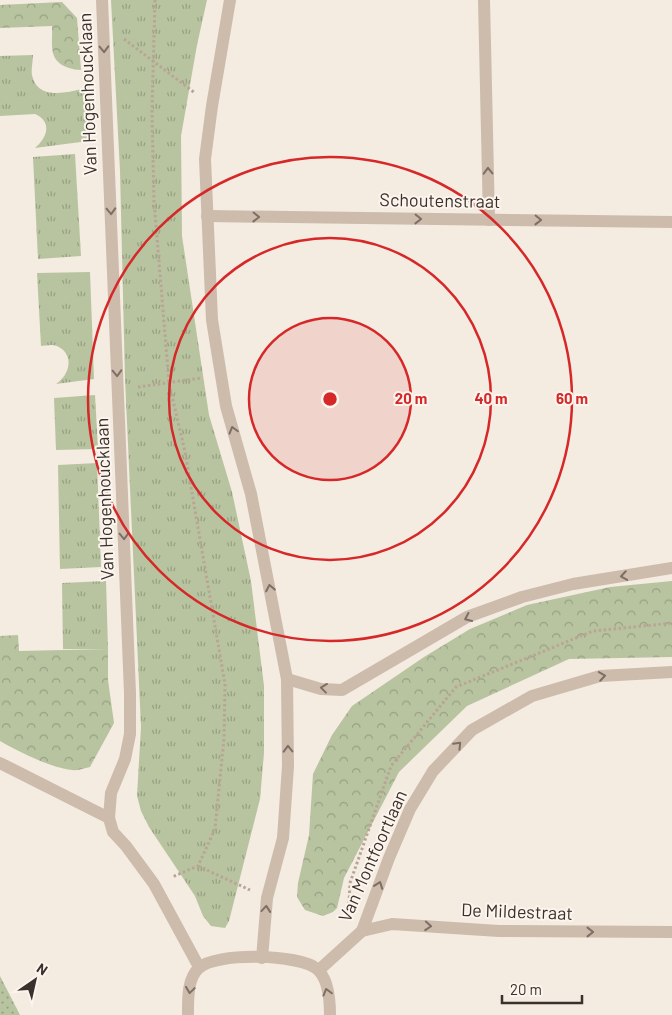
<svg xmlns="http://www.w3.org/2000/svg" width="672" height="1015" viewBox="0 0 672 1015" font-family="Barlow,sans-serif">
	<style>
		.grass { fill: url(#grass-tufts) }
		.forest { fill: url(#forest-crowns) }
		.park { fill: url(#park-dots) }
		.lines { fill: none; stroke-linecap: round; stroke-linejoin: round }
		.path { stroke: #b9a596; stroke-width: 3; stroke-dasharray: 2.5 2.5; stroke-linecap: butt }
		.minor { stroke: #cdbbac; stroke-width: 12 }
		.oneway { stroke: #7d6f65 }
		.ring { fill: none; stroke: #d62828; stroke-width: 2.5 }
		.labels { text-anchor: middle; stroke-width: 4; stroke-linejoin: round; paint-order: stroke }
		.street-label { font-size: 18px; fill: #3b302b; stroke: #fbf5ee }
		.centre { fill: #d62828; stroke: #fbf5ee; stroke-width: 2.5 }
		.ring-label { font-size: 15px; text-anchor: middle; font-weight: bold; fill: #d62828; stroke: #fbf5ee; stroke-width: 4; stroke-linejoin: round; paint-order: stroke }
	</style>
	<defs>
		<pattern id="grass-tufts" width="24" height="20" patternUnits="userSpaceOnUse" patternTransform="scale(1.25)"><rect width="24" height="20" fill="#b8c4a0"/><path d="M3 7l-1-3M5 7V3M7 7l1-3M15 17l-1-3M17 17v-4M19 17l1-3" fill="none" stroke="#97a083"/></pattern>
		<pattern id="forest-crowns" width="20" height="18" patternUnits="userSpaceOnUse" patternTransform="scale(1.25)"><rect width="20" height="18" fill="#b8c4a0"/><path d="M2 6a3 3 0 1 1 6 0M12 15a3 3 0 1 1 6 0" fill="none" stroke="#97a083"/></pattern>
		<pattern id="park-dots" width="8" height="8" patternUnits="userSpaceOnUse" patternTransform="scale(1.25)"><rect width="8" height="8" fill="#b8c4a0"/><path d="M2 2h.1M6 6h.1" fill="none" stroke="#97a083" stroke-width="1.8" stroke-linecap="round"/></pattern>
	</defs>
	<rect width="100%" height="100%" fill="#f4ebe1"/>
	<g class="grass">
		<polygon points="111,0 207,0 197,45 181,136 182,236 209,415 232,492 251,581 264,686 264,753 260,799 229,921 225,928 211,926 203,916 195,896 149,827 141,811 137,796 141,727 125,379 120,171"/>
		<path d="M33,55C33,61 31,69 32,75C38,103 72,91 90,87L88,141L35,148C47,138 53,122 35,114L0,116V56Z"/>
		<polygon points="75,154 81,256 38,259 33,157"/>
		<path d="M90,272L94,379L56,384C70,375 75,354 57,346C52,344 45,346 41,346L37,273Z"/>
		<polygon points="95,395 98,449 56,450 54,398"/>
		<polygon points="97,463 101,567 60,569 58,465"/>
		<polygon points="106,581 108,649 63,649 62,583"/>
	</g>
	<g class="forest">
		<path d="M62,2L77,18L81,70C76,70 73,69 69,68C47,61 53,44 52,26L0,28V5Z"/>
		<polygon points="672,581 672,657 569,659 467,706 399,772 344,878 337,908 333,912 323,916 305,910 297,897 298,883 309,835 313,774 332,735 352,706 424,657 470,629 527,605 610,587"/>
		<path d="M18,635L19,651L108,649V680L114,723L90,767C86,768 82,769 78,770C59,772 17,751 0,741V636Z"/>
	</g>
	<polygon class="park" points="0,976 20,1015 0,1015"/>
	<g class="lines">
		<g class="path">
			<polyline points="155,0 152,112 154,201 169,383 185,452 225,684 224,738 215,829 198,866 172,877"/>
			<polyline points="124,39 195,93"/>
			<polyline points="138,387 201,378"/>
			<polyline points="198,866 250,890"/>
			<polyline points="349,903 350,883 391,766 456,687 593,631 672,623"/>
		</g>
		<g class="minor">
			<polyline points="102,0 130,693 130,734 125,759 111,793 109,818 113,832 126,846 154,884 199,967"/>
			<polyline points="230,0 212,106 205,159 212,320 226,406 251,494 287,679 288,766 283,838 267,898 262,958"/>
			<polyline points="484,0 489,220"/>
			<polyline points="207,216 672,222"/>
			<polyline points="287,679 321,689 342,690 467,617 522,597 573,584 672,568"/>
			<polyline points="0,763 109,818"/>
			<polyline points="362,931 392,924 499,931 672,932"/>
			<polyline points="319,970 362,931 389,858 410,809 433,771 472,730 532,696 600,676 672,672"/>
			<path d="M188,1015C188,1001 187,978 199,968C215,952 300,954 317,969C329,979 330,1001 330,1015"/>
		</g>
	</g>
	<defs><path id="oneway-chevron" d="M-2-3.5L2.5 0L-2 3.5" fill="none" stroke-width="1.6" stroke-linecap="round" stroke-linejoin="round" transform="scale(1.25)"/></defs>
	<g class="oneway">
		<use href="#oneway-chevron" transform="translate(104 49) rotate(88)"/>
		<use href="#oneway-chevron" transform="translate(488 171) rotate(-91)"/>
		<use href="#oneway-chevron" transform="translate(111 211) rotate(88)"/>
		<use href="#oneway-chevron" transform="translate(256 217) rotate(1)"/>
		<use href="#oneway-chevron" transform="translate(418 219) rotate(1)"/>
		<use href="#oneway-chevron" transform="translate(538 220) rotate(1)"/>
		<use href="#oneway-chevron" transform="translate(117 373) rotate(88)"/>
		<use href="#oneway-chevron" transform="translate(233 430) rotate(-106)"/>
		<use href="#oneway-chevron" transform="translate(124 536) rotate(88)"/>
		<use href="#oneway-chevron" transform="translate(624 576) rotate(171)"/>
		<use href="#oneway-chevron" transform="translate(270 588) rotate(-101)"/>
		<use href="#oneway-chevron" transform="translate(468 618) rotate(155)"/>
		<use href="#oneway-chevron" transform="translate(602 676) rotate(-9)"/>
		<use href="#oneway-chevron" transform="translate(324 688) rotate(-173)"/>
		<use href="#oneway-chevron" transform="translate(458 745) rotate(-46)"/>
		<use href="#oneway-chevron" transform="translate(288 749) rotate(-91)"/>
		<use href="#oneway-chevron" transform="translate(379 885) rotate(-70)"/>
		<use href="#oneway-chevron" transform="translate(266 909) rotate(-85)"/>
		<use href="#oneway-chevron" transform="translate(428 926) rotate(4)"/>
		<use href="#oneway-chevron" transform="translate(590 932)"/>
		<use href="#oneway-chevron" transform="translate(190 990) rotate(98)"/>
		<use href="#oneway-chevron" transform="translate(327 992) rotate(-105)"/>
	</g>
	<circle cx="330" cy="399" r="81" fill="#d62828" fill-opacity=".12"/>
	<g class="ring">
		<circle cx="330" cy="399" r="81"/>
		<circle cx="330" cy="399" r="161"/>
		<circle cx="330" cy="399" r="242"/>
	</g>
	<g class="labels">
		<g class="street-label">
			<text transform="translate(88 94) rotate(-92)" y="6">Van Hogenhoucklaan</text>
			<text transform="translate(440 201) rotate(1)" y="6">Schoutenstraat</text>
			<text transform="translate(105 499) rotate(-92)" y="6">Van Hogenhoucklaan</text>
			<text transform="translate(373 856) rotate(-66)" y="6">Van Montfoortlaan</text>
			<text transform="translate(517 912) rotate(2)" y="6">De Mildestraat</text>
		</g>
	</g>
	<circle cx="330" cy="399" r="8" class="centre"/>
	<g class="ring-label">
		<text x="411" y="404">20 m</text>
		<text x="491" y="404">40 m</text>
		<text x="572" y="404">60 m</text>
	</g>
	<g transform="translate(35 980) rotate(34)" stroke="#fbf5ee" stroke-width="4" paint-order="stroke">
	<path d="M0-4L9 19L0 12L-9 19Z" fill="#3b302b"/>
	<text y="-8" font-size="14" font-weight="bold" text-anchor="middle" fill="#3b302b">N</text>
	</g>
	<path d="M502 995v8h80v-8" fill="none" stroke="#3b302b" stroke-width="2.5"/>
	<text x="510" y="995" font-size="15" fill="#3b302b" stroke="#fbf5ee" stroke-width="4" paint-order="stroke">20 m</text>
</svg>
